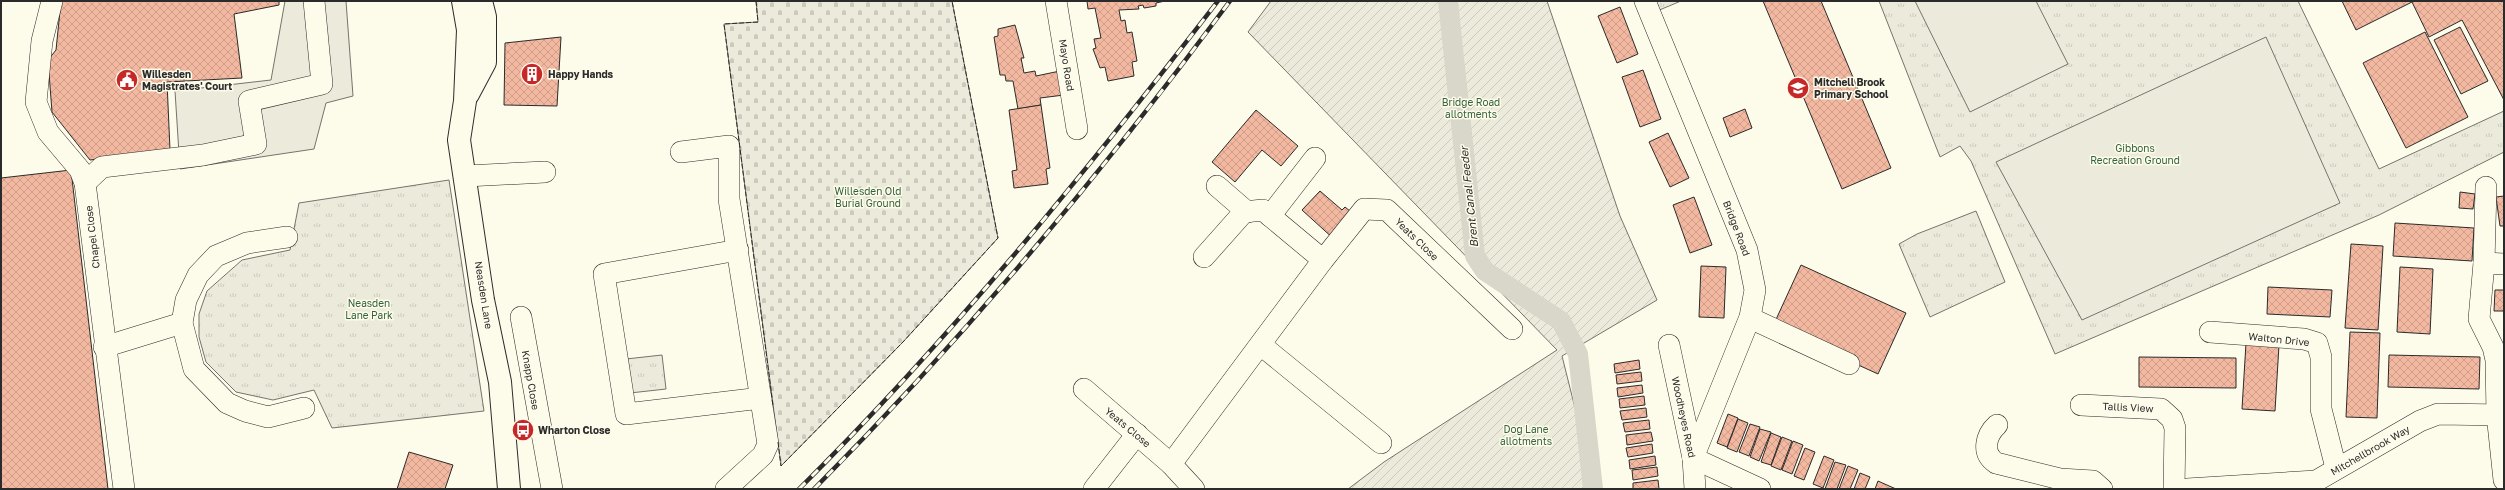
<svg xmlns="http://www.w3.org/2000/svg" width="2505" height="490" viewBox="0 0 2505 490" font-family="'Golos Text',sans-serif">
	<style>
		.cemetery { fill: url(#cemetery-stones); stroke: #74746e }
		.park { fill: url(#park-tufts); stroke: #74746e }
		.garden { fill: url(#garden-furrows); stroke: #74746e }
		.pitch { fill: #ecebdb; stroke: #74746e }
		.parking { fill: #eceadb; stroke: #74746e }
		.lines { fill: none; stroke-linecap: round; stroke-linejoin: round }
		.canal { stroke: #d8d7c9; stroke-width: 20 }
		.building { fill: url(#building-cross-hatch); stroke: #2b2b2b }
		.minor-casing { stroke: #2b2b2b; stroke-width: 22 }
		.major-casing { stroke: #2b2b2b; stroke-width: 24 }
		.minor { stroke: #fdfbea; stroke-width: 21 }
		.major { stroke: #fdfbea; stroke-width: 22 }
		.rail-casing { stroke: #2b2b2b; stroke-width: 4.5 }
		.rail { stroke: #fdfbea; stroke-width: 3; stroke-dasharray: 9; stroke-linecap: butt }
		.fence { stroke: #2b2b2b; stroke-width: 1; stroke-dasharray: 5 2; stroke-linecap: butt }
		.labels { text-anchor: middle; stroke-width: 3; stroke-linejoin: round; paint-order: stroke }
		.street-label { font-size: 10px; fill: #2b2b2b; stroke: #fdfbea }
		.poi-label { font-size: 10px; font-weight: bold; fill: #2b2b2b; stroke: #fdfbea; text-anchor: start }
		.park-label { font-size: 10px; fill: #34623c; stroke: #fdfbea }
		.water-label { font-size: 11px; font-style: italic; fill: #2b2b2b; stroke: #fdfbea }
	</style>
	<defs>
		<pattern id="cemetery-stones" width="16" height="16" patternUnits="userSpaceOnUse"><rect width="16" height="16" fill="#ecebdb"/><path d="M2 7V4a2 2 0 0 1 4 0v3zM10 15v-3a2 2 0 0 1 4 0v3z" fill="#cbcabc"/></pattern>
		<pattern id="park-tufts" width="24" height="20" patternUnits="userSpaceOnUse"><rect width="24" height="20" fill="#ecebdb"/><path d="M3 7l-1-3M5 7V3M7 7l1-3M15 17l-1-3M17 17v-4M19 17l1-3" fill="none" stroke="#cbcabc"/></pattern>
		<pattern id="garden-furrows" width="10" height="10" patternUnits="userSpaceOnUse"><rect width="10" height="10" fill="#ecebdb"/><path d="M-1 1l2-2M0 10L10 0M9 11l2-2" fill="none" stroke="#cbcabc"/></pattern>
		<pattern id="building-cross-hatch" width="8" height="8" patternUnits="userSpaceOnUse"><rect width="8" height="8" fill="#f2b8a0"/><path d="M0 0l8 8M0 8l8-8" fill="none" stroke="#d09e8a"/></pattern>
	</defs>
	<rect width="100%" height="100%" fill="#fdfbea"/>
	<polygon class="cemetery" points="756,1 952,1 998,238 903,342 781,466 724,24 758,22"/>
	<g class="park">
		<polygon points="1653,1 1681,1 1657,11"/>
		<polygon points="1879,1 2298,1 2379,169 2504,111 2504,152 2379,215 2055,354 1971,161 1960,146 1940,157"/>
		<polygon points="449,180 484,411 332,428 314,390 273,400 236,392 206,362 199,337 199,314 207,291 242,260 290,250 299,203"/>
		<polygon points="1976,211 2005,282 1930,317 1899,244 1917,234"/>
		<polygon points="662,355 666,389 630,393 626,359"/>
	</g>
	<polygon class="garden" points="1271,1 1547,1 1620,216 1657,300 1562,356 1581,432 1587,489 1348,489 1384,462 1557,350 1248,32"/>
	<g class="pitch">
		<polygon points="1915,1 2036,1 2068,64 1970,112"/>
		<polygon points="2266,37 2340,203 2082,320 1996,162"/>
	</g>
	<polygon class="parking" points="285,1 346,1 353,96 326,103 314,149 180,169 175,91 271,80"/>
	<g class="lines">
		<polyline class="canal" points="1448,1 1475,256 1485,271 1561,321 1578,354 1593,489"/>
	</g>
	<g class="building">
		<polygon points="61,1 279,1 279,5 234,14 242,78 167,82 170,150 90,160 52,112 48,60 56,50"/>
		<polygon points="1087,1 1165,1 1156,3 1156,6 1144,8 1143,5 1138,6 1139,9 1119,10 1121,21 1125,20 1127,33 1132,32 1137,61 1132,62 1134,76 1108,81 1105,67 1100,68 1093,49 1096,48 1094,39 1101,38 1095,8 1088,9"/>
		<polygon points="1763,1 1821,1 1891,168 1842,189"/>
		<polygon points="2342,1 2504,1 2504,100 2462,20 2429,37 2412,2 2356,30"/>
		<polygon points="1620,7 1638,54 1617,63 1598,16"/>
		<polygon points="1015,25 1024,58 1021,58 1024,73 1035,71 1036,76 1060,71 1064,95 1040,98 1041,105 1018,109 1013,81 1006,81 1005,75 1000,75 994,37 998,36 998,29"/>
		<polygon points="2460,27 2488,81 2461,94 2434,40"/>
		<polygon points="2425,32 2468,117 2406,148 2363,63"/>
		<polygon points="561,37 557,106 504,105 505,43"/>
		<polygon points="1643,70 1661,119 1640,127 1622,77"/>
		<polygon points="1041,105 1050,168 1046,169 1048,184 1014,188 1012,171 1017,170 1009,110"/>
		<polygon points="1745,109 1752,128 1730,137 1723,118"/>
		<polygon points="1256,110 1298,146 1281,166 1262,150 1235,182 1212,162"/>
		<polygon points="1668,133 1689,178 1670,187 1649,142"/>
		<polygon points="71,170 108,489 1,489 1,178"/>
		<polygon points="1320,191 1342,210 1345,207 1356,216 1335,240 1302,210"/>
		<polygon points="2460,192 2475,194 2473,209 2459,208"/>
		<polygon points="2504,196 2504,226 2500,226 2496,197"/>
		<polygon points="1694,197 1712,245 1690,253 1673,205"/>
		<polygon points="2395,223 2474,228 2472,261 2393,256"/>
		<polygon points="2351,244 2383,246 2378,330 2345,328"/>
		<polygon points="1801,265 1906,313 1878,374 1773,326"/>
		<polygon points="1701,266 1726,267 1724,318 1699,317"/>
		<polygon points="2400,267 2433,269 2430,334 2397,332"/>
		<polygon points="2268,287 2332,290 2330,317 2267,314"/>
		<polygon points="2495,290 2504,290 2504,311 2494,311"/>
		<polygon points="2350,332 2380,333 2377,418 2346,417"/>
		<polygon points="2246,343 2279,345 2275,411 2242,409"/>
		<polygon points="2389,355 2480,357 2479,389 2388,387"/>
		<polygon points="2139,357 2236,358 2236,388 2139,387"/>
		<polygon points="1639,360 1640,369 1615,373 1614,364"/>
		<polygon points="1641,372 1642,381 1617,384 1616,375"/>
		<polygon points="1642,385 1643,393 1618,397 1617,388"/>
		<polygon points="1644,396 1645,405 1620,408 1619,399"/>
		<polygon points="1646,408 1647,417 1622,420 1620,411"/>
		<polygon points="1728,414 1738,418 1727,447 1717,443"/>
		<polygon points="1738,419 1748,423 1737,452 1727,448"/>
		<polygon points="1649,420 1650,429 1625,432 1623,423"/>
		<polygon points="1750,424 1760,427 1749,456 1739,452"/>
		<polygon points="1760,429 1771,432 1759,461 1750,457"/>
		<polygon points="1651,432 1653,441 1627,445 1626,435"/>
		<polygon points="1771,433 1781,437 1771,465 1761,462"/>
		<polygon points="1782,437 1792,441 1781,470 1771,466"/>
		<polygon points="1793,441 1803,445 1792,474 1782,470"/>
		<polygon points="1652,444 1653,453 1628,457 1626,448"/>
		<polygon points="1805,448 1815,452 1804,480 1794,476"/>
		<polygon points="409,452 453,465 445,489 397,489"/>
		<polygon points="1655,456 1656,465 1630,469 1629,460"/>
		<polygon points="1824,456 1834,460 1823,488 1813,484"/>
		<polygon points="1835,462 1846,465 1837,489 1825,489"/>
		<polygon points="1848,466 1858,470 1850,489 1839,489"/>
		<polygon points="1657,467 1658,476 1633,480 1632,470"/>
		<polygon points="1860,473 1870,477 1865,489 1854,489"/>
		<polygon points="1658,480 1659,489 1633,489 1633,483"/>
		<polygon points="1878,481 1896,489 1875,489"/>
	</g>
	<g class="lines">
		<g class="minor-casing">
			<g id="minor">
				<polyline points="52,1 42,41 36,102 48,132 80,170 85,183 124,489"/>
				<polyline points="1056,1 1077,129"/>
				<polyline points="1645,1 1747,250 1755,290 1750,317 1693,458"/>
				<polyline points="681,152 729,146 729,199 768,444 763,455 726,489"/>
				<polyline points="466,176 545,172"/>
				<polyline points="85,183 102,167 203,155 256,144 249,101 322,84 314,1"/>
				<polyline points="1217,186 1247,212"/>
				<polyline points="1270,216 1315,158"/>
				<polyline points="287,237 247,243 216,256 198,275 186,300 182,323 194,369 227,403 245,411 268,417 304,408"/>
				<polyline points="738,250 604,274 626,414 761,398"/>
				<polyline points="1204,257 1244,212 1263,210 1323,260"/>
				<polyline points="2484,263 2486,187"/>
				<polyline points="2504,264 2484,263 2479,319 2493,347 2496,360 2497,414 2504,480"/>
				<polyline points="521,317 552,489"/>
				<polyline points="1750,318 1849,364"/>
				<polyline points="2210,332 2304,339 2317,343 2321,357 2321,409 2336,468"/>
				<polyline points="1261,345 1381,443"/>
				<polyline points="1669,345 1693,458 1695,489"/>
				<polyline points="104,347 182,323"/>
				<polyline points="1084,389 1171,464"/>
				<polyline points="2081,405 2161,409 2172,419 2175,428 2174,489"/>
				<path d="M1997,425C1986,435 1981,453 1996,463L2060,479L2093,481L2102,489"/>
				<polyline points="1693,458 1760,489"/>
				<polyline points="1094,489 1137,434"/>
				<polyline points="1194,489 1171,464 1323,260 1364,209 1387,210 1512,329"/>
				<polyline points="2187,489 2316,481 2420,421 2438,414 2504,415"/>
			</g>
		</g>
		<g class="major-casing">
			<g id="major">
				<polyline points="463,1 468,30 465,101 459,140 483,300 500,382 509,489"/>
				<polyline points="468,94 485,62 485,17 481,1"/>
			</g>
		</g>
		<use href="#minor" class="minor"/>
		<use href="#major" class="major"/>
		<g class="rail-casing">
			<g id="rail">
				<path d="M799,489C951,338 1087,171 1218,1"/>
				<path d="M814,489C964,338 1103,172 1230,1"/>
			</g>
		</g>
		<use href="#rail" class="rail"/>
		<g class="fence">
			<polyline points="756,1 758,22 724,24 773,406"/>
			<polyline points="778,442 781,466 903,342 998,238 952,1"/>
		</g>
	</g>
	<defs>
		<g id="building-disc" transform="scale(1.15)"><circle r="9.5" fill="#c62828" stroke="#fdfbea"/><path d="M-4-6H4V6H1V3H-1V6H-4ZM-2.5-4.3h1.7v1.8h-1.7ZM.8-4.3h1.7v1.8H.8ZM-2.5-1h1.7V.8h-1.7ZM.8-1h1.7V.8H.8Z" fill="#fff"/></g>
		<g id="civic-disc" transform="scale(1.15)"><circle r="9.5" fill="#c62828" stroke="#fdfbea"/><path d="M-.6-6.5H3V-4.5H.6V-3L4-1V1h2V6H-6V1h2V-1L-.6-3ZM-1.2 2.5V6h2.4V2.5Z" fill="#fff"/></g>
		<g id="school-disc" transform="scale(1.15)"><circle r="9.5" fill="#c62828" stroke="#fdfbea"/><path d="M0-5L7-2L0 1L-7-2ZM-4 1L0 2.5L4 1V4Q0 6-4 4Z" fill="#fff"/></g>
		<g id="bus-disc" transform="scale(1.15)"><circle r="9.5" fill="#c62828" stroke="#fdfbea"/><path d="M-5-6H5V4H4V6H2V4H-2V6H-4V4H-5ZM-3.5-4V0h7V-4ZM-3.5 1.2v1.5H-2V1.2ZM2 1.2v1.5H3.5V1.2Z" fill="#fff"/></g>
	</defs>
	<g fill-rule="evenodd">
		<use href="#building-disc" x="532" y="74"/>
		<use href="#civic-disc" x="127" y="80"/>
		<use href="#school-disc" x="1798" y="88"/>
		<use href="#bus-disc" x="523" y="430"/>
	</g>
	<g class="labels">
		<g class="street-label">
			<text transform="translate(1067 65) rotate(81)" y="4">Mayo Road</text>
			<text transform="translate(1737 228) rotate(69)" y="4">Bridge Road</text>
			<text transform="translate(92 237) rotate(-97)" y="4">Chapel Close</text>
			<text transform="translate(1417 239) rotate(44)" y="4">Yeats Close</text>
			<text transform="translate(484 295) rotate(81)" y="4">Neasden Lane</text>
			<text transform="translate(2279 339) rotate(6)" y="4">Walton Drive</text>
			<text transform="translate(531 380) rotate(80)" y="4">Knapp Close</text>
			<text transform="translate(2128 407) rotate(3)" y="4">Tallis View</text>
			<text transform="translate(1684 417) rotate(78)" y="4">Woodheyes Road</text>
			<text transform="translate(1128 427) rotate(40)" y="4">Yeats Close</text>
			<text transform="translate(2370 450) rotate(-30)" y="4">Mitchellbrook Way</text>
		</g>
		<g class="poi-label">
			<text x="142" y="78">Willesden<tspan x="142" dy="12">Magistrates' Court</tspan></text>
			<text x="548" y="78">Happy Hands</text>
			<text x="1814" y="86">Mitchell Brook<tspan x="1814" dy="12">Primary School</tspan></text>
			<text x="538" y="434">Wharton Close</text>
		</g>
		<g class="park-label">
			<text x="1471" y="106">Bridge Road<tspan x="1471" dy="12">allotments</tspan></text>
			<text x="2135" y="152">Gibbons<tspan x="2135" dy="12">Recreation Ground</tspan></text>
			<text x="868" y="195">Willesden Old<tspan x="868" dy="12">Burial Ground</tspan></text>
			<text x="369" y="307">Neasden<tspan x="369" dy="12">Lane Park</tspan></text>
			<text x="1526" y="433">Dog Lane<tspan x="1526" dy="12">allotments</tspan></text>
		</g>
		<g class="water-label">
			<text transform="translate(1469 197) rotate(-96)" y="4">Brent Canal Feeder</text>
		</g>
	</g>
	<rect width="2505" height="490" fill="none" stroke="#2b2b2b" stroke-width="4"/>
</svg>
